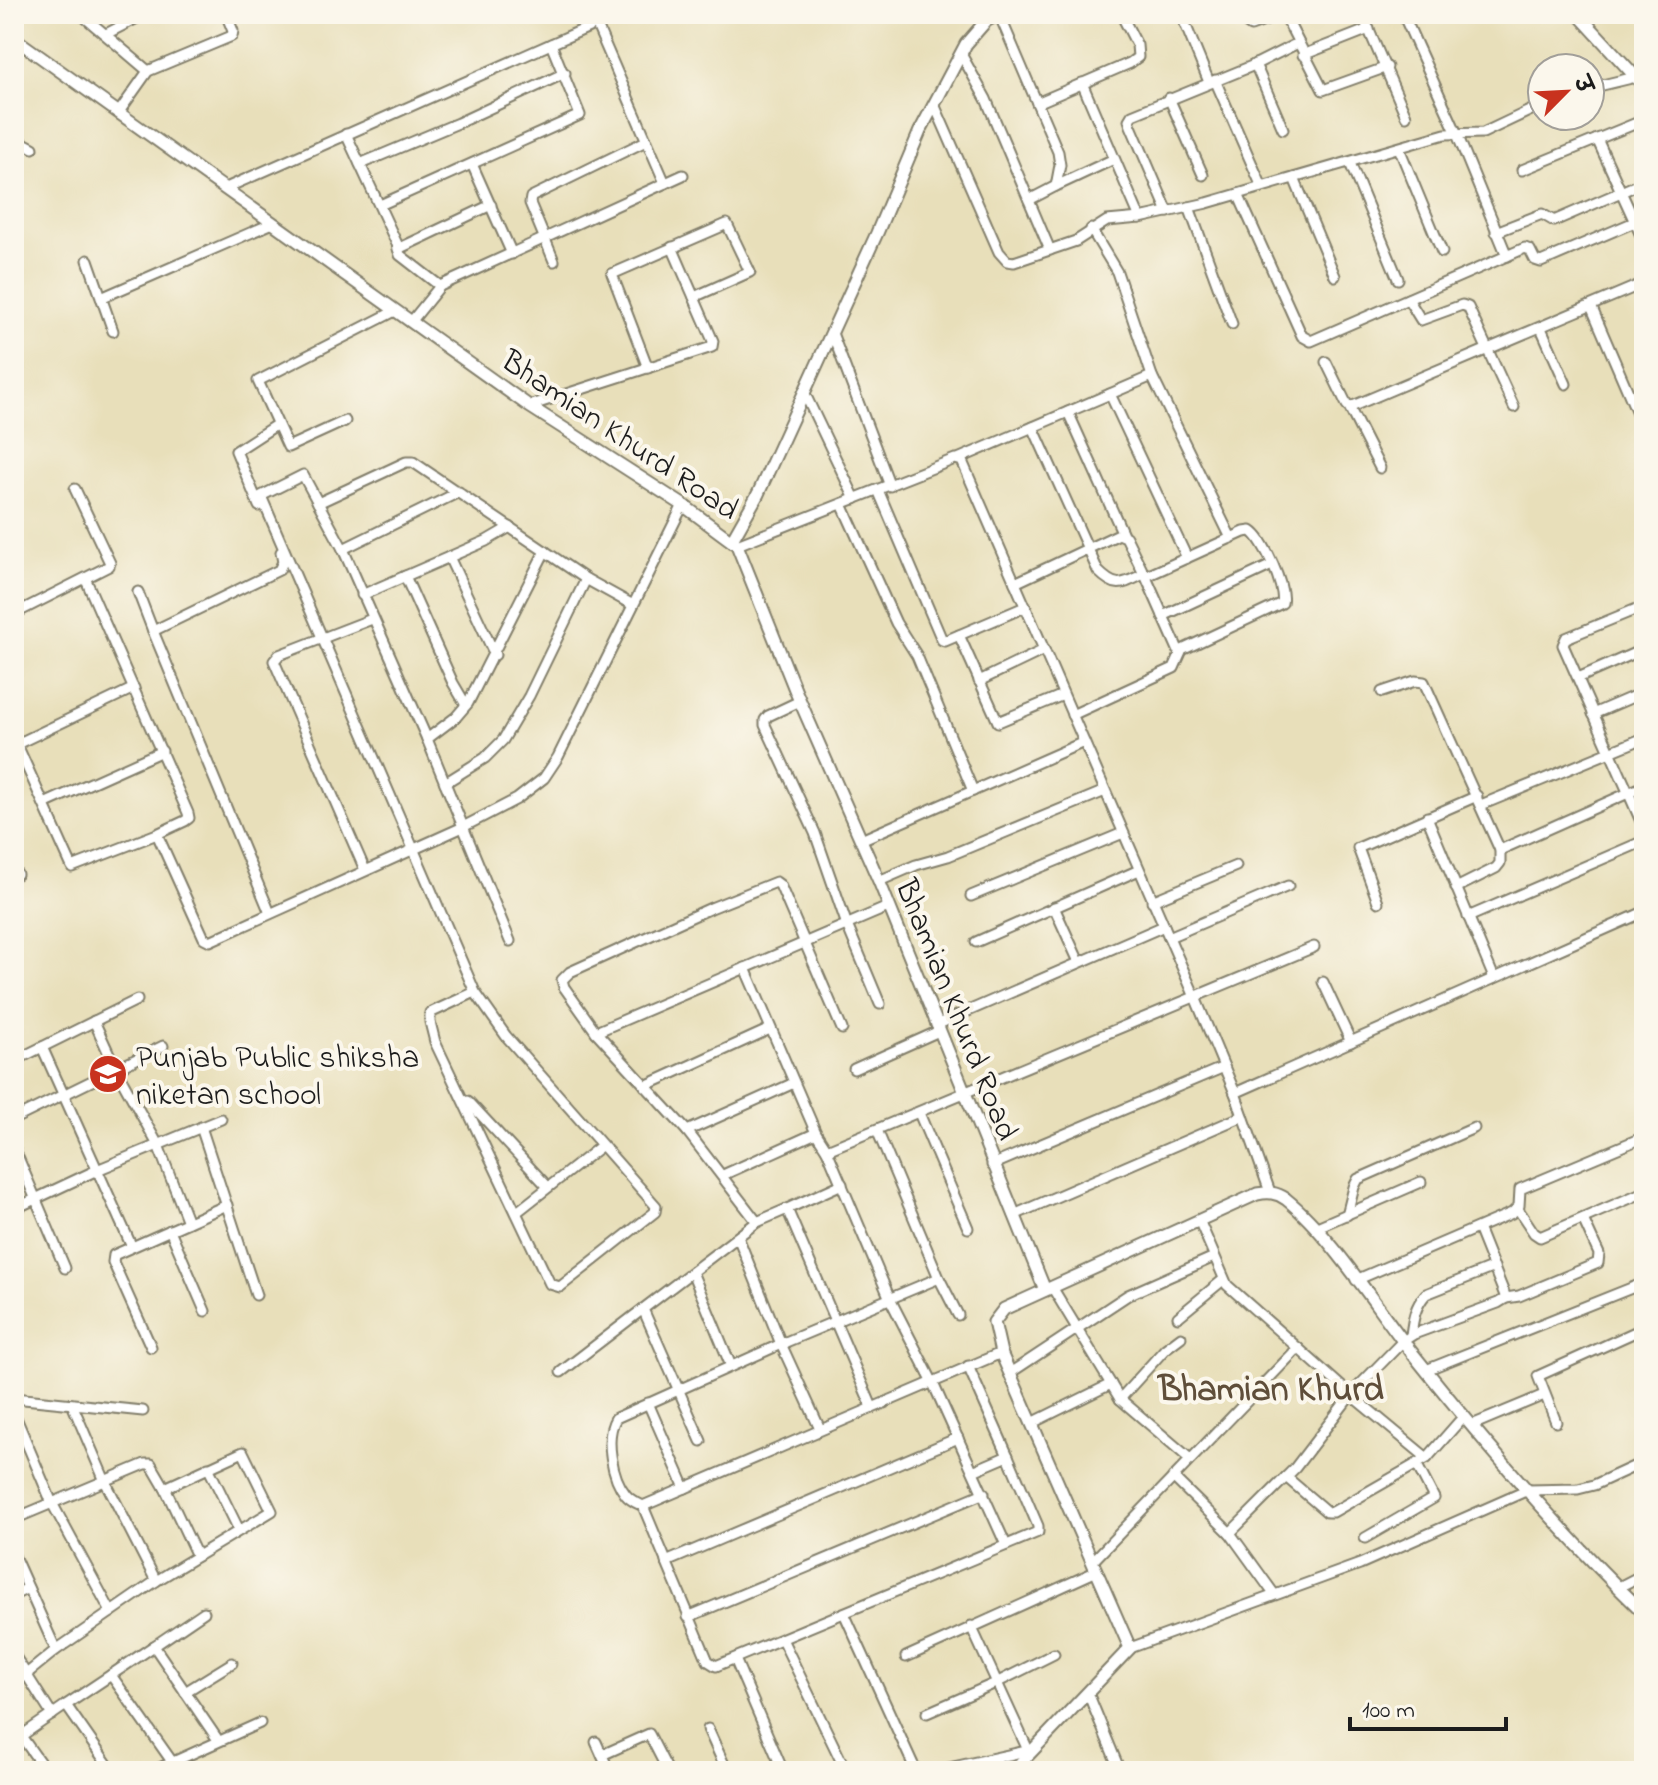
<svg xmlns="http://www.w3.org/2000/svg" width="1658" height="1785" viewBox="0 0 1658 1785" font-family="'Indie Flower','Playpen Sans Deva',sans-serif">
	<style>
		.lines { fill: none; stroke-linecap: round; stroke-linejoin: round }
		.minor-casing { stroke: #827e6b; stroke-width: 13 }
		.tertiary-casing { stroke: #827e6b; stroke-width: 15 }
		.minor { stroke: #fff; stroke-width: 9 }
		.tertiary { stroke: #fff; stroke-width: 11 }
		.labels { text-anchor: middle; stroke-width: 8; stroke-linejoin: round; paint-order: stroke }
		.street-label { font-size: 32px; fill: #1c1c1c; stroke: #fbf7ec }
		.poi-label { font-size: 32px; fill: #1c1c1c; stroke: #fbf7ec; text-anchor: start }
		.quarter-label { font-size: 36px; font-weight: bold; fill: #5f4e3a; stroke: #fbf7ec }
	</style>
	<rect width="100%" height="100%" fill="#fbf7ec"/>
	<filter id="ink" filterUnits="userSpaceOnUse"><feTurbulence type="fractalNoise" baseFrequency=".0125" numOctaves="2"/><feDisplacementMap in="SourceGraphic" scale="16" xChannelSelector="R" yChannelSelector="G"/><feConvolveMatrix kernelMatrix="1 2 1 2 8 2 1 2 1" color-interpolation-filters="sRGB"/></filter>
	<filter id="wash" filterUnits="userSpaceOnUse"><feTurbulence type="fractalNoise" baseFrequency=".006" numOctaves="4" result="noise"/><feDisplacementMap in="SourceGraphic" scale="32" xChannelSelector="R" yChannelSelector="G"/><feGaussianBlur stdDeviation="1.8" result="paint"/><feColorMatrix in="noise" values="0 0 0 0 0 0 0 0 0 0 0 0 0 0 0 0 0 1.4 0 .05"/><feComposite in="paint" operator="in"/></filter>
	<g filter="url(#wash)">
		<rect width="100%" height="100%" fill="#e8dfba"/>
	</g>
	<g filter="url(#ink)">
		<g class="lines">
			<g class="minor-casing">
				<g id="minor">
					<polyline points="81,14 148,71"/>
					<polyline points="592,14 665,183"/>
					<polyline points="999,14 1058,152 1060,165 1056,186 1029,200"/>
					<polyline points="1181,14 1209,82"/>
					<polyline points="1240,14 1245,22 1251,26 1283,14"/>
					<polyline points="1284,14 1323,90 1387,67"/>
					<polyline points="1362,14 1406,116"/>
					<polyline points="1403,14 1457,134 1507,256"/>
					<polyline points="106,34 145,14"/>
					<polyline points="961,54 986,99 1050,250"/>
					<polyline points="1303,55 1369,29"/>
					<polyline points="1255,64 1283,129"/>
					<polyline points="1215,80 1262,187"/>
					<polyline points="1082,83 1140,218"/>
					<polyline points="1590,88 1644,75"/>
					<polyline points="1169,98 1203,175"/>
					<polyline points="1037,103 1130,63 1138,57 1137,45 1121,14"/>
					<polyline points="934,104 999,252 1007,261 1014,262 1076,241 1107,221 1140,218 1207,203 1445,134 1483,133 1542,105"/>
					<polyline points="119,112 148,71 232,36 233,31 226,14"/>
					<polyline points="346,134 397,244 400,255 440,286"/>
					<polyline points="14,138 33,148"/>
					<polyline points="1597,139 1644,242"/>
					<polyline points="1399,148 1442,252"/>
					<polyline points="1350,163 1398,279"/>
					<polyline points="360,164 458,123 565,73"/>
					<polyline points="472,164 512,254"/>
					<polyline points="1522,170 1644,120"/>
					<polyline points="1294,178 1335,276"/>
					<polyline points="1056,186 1114,159"/>
					<polyline points="226,188 596,24"/>
					<polyline points="1238,194 1302,336 1311,341 1525,248 1530,250 1535,260 1541,262 1644,218"/>
					<polyline points="14,196 15,195"/>
					<polyline points="380,205 580,115 551,44"/>
					<polyline points="1189,207 1232,324"/>
					<polyline points="1168,212 1131,126 1129,120 1132,115 1252,66 1298,43"/>
					<polyline points="1091,229 1117,272 1152,376 1231,538"/>
					<polyline points="1496,232 1542,214 1554,221 1644,182"/>
					<polyline points="398,249 491,205"/>
					<polyline points="88,260 113,331"/>
					<polyline points="554,261 530,203 531,197 646,141"/>
					<polyline points="101,298 273,223"/>
					<polyline points="1408,299 1421,320 1462,305 1468,307 1514,407"/>
					<polyline points="1591,306 1644,429"/>
					<polyline points="411,322 440,286 683,175"/>
					<polyline points="1541,328 1566,384"/>
					<polyline points="832,333 890,486"/>
					<polyline points="1326,362 1347,405 1353,406 1644,283"/>
					<polyline points="648,368 612,274 727,224 750,272 694,297"/>
					<polyline points="804,392 855,499"/>
					<polyline points="1110,394 1187,558"/>
					<polyline points="529,406 712,347 713,341 672,247"/>
					<polyline points="1349,407 1380,468"/>
					<polyline points="1068,412 1123,534"/>
					<polyline points="345,421 288,447 258,381 395,311"/>
					<path d="M1033,427L1098,571C1117,590 1122,584 1144,574"/>
					<polyline points="958,459 1152,376"/>
					<polyline points="878,490 942,640 945,641 1025,607"/>
					<polyline points="318,503 406,462 413,462 586,579 633,605"/>
					<polyline points="842,504 896,623 917,656 973,791"/>
					<polyline points="259,506 236,451 276,425"/>
					<polyline points="737,545 955,459 962,461 1195,997 1235,1093 1270,1192"/>
					<polyline points="343,549 459,492"/>
					<polyline points="449,557 495,655"/>
					<polyline points="1145,575 1180,654"/>
					<polyline points="405,576 453,683 466,705"/>
					<polyline points="86,580 188,813 189,818 185,821 157,834 204,938 210,941 463,827 517,799 544,778 558,757 683,505"/>
					<path d="M1015,583L1119,534L1126,537L1143,572L1149,575L1244,532L1251,531C1264,539 1286,588 1282,603L1182,650L1174,668L1072,715"/>
					<polyline points="138,592 153,631 279,570 283,562 281,552"/>
					<polyline points="362,595 486,541 510,527"/>
					<polyline points="1644,606 1566,638 1563,645 1644,828"/>
					<polyline points="14,614 109,566 110,563 75,489"/>
					<polyline points="1163,616 1272,565"/>
					<polyline points="153,631 270,913"/>
					<polyline points="959,635 998,722 1063,695"/>
					<polyline points="1578,678 1644,649"/>
					<polyline points="979,681 1044,650"/>
					<polyline points="1382,692 1415,681 1424,682 1500,850 1500,863 1496,868 1456,888"/>
					<polyline points="800,701 768,716 765,720 765,725 815,833 847,925 880,1004"/>
					<polyline points="1593,714 1644,692"/>
					<polyline points="14,738 72,867 157,834"/>
					<polyline points="427,739 456,717 468,703 545,551"/>
					<polyline points="17,744 134,688"/>
					<polyline points="445,783 485,758 503,740 529,696 586,579"/>
					<polyline points="44,804 162,751"/>
					<polyline points="1481,805 1644,738"/>
					<polyline points="1427,817 1494,978"/>
					<polyline points="861,840 1084,742"/>
					<polyline points="1500,850 1644,786"/>
					<polyline points="365,870 274,661 279,655 372,619"/>
					<polyline points="14,875 17,874"/>
					<polyline points="879,881 916,865 948,856 1105,791"/>
					<polyline points="971,896 1123,833"/>
					<polyline points="1152,901 1236,866"/>
					<polyline points="1378,902 1358,848 1477,796"/>
					<polyline points="1054,907 1079,962"/>
					<polyline points="1468,917 1644,841"/>
					<polyline points="1169,937 1288,886"/>
					<polyline points="976,942 1139,870"/>
					<polyline points="745,968 816,1133 827,1150 890,1299 932,1381 1006,1545"/>
					<polyline points="1323,982 1351,1042"/>
					<polyline points="475,992 430,1013 430,1022 435,1042 550,1284 560,1287 655,1212 656,1206 506,1036 475,992 261,496 303,475 343,549 427,739 510,941"/>
					<polyline points="94,1021 116,1069 158,1145 188,1222"/>
					<polyline points="936,1025 1164,926"/>
					<polyline points="596,1032 888,907"/>
					<polyline points="42,1047 131,1245"/>
					<polyline points="14,1061 137,1000"/>
					<polyline points="854,1069 939,1031"/>
					<polyline points="645,1086 770,1029"/>
					<polyline points="1235,1093 1644,912"/>
					<polyline points="468,1101 548,1187"/>
					<polyline points="919,1113 968,1228"/>
					<polyline points="14,1119 163,1046"/>
					<polyline points="201,1127 256,1295"/>
					<polyline points="877,1130 939,1278 958,1315"/>
					<polyline points="687,1131 794,1083"/>
					<polyline points="14,1148 65,1268"/>
					<polyline points="827,1150 1314,947"/>
					<polyline points="992,1165 1224,1067"/>
					<polyline points="723,1175 816,1133"/>
					<polyline points="842,1184 787,1209 872,1407"/>
					<polyline points="14,1209 97,1170 221,1119"/>
					<polyline points="1518,1209 1534,1233 1540,1237 1644,1192"/>
					<polyline points="517,1212 601,1146"/>
					<polyline points="1014,1215 1243,1116"/>
					<polyline points="1347,1215 1354,1187 1358,1179 1474,1128"/>
					<polyline points="1199,1220 1227,1285 1351,1395 1427,1458"/>
					<polyline points="757,1222 687,1131 596,1032 564,987 562,980 570,972 711,908 776,882 780,885 842,1029"/>
					<polyline points="1315,1228 1421,1182"/>
					<polyline points="170,1230 205,1311"/>
					<polyline points="738,1237 781,1344 820,1429"/>
					<polyline points="692,1272 731,1366"/>
					<polyline points="1356,1280 1512,1213 1519,1206 1520,1189 1644,1137"/>
					<polyline points="1052,1287 1120,1399 1190,1459"/>
					<polyline points="1506,1298 1519,1296 1598,1263 1599,1254 1583,1219"/>
					<polyline points="1178,1317 1223,1280"/>
					<path d="M1411,1335C1413,1319 1415,1306 1426,1294L1494,1267"/>
					<polyline points="151,1347 113,1262 114,1255 227,1205"/>
					<polyline points="1001,1353 643,1506 708,1661 716,1666 1038,1532 1038,1526 1008,1456"/>
					<polyline points="968,1366 1008,1456 973,1471"/>
					<polyline points="1426,1370 1644,1283"/>
					<polyline points="561,1372 643,1309"/>
					<polyline points="1010,1373 1128,1295 1214,1257"/>
					<polyline points="14,1398 143,1411"/>
					<polyline points="1120,1399 1165,1349 1181,1337"/>
					<polyline points="648,1403 685,1488"/>
					<polyline points="72,1404 105,1481 156,1581"/>
					<polyline points="14,1413 52,1503 111,1612"/>
					<polyline points="1556,1422 1538,1376 1644,1328"/>
					<polyline points="1032,1423 1111,1384"/>
					<polyline points="1472,1425 1544,1395"/>
					<polyline points="701,1441 643,1309 757,1222 787,1209"/>
					<polyline points="208,1467 239,1530"/>
					<polyline points="1173,1477 1230,1533"/>
					<polyline points="1286,1477 1327,1512 1333,1512 1427,1458 1464,1416"/>
					<polyline points="165,1488 197,1556"/>
					<path d="M643,1506C637,1503 631,1501 626,1495C612,1478 604,1437 616,1418L781,1344L939,1278"/>
					<polyline points="14,1519 145,1464 151,1464 165,1488 243,1452 272,1511 156,1581 56,1650 14,1684"/>
					<polyline points="1365,1538 1434,1498 1417,1465"/>
					<polyline points="14,1556 56,1650"/>
					<polyline points="1093,1561 1298,1348"/>
					<polyline points="666,1562 958,1438"/>
					<polyline points="1619,1587 1644,1574"/>
					<polyline points="1274,1594 1230,1533 1295,1468 1353,1392 1403,1341 1414,1334 1498,1303 1506,1298 1478,1228"/>
					<polyline points="14,1595 28,1588"/>
					<polyline points="844,1613 916,1771"/>
					<polyline points="688,1617 984,1493"/>
					<polyline points="971,1626 1028,1750"/>
					<polyline points="782,1639 846,1771"/>
					<polyline points="154,1646 204,1612"/>
					<polyline points="1130,1648 1360,1564 1528,1490 1578,1489 1594,1485 1644,1462"/>
					<polyline points="14,1655 52,1715"/>
					<polyline points="906,1657 1097,1571"/>
					<polyline points="735,1659 783,1771"/>
					<polyline points="185,1692 232,1663"/>
					<polyline points="1088,1693 1120,1771"/>
					<polyline points="66,1705 111,1675"/>
					<polyline points="927,1713 998,1682 1054,1654"/>
					<polyline points="708,1729 727,1771"/>
					<polyline points="596,1742 609,1771"/>
					<polyline points="602,1755 649,1734 668,1771"/>
					<polyline points="173,1763 111,1675 154,1646 218,1740"/>
					<polyline points="27,1771 38,1761"/>
					<polyline points="46,1771 21,1736 66,1705 112,1771"/>
					<polyline points="153,1771 260,1723"/>
					<polyline points="935,1771 1031,1750"/>
				</g>
			</g>
			<g class="tertiary-casing">
				<g id="tertiary">
					<polyline points="1578,14 1644,86"/>
					<polyline points="14,38 529,406 683,505 737,545 796,692 879,881 1045,1290"/>
					<polyline points="732,540 758,494 877,233 920,131 966,44 986,21 999,14"/>
					<path d="M1013,1771L1130,1648L1001,1353L994,1322L1004,1309L1257,1194C1268,1192 1276,1192 1286,1199C1332,1236 1375,1306 1413,1354C1485,1444 1561,1533 1644,1613"/>
				</g>
			</g>
			<use href="#minor" class="minor"/>
			<use href="#tertiary" class="tertiary"/>
		</g>
	</g>
	<defs>
		<g id="school-disc" transform="scale(2)"><circle r="9.5" fill="#c8321e" stroke="#fbf7ec"/><path d="M0-5L7-2L0 1L-7-2ZM-4 1L0 2.5L4 1V4Q0 6-4 4Z" fill="#fff"/></g>
	</defs>
	<g fill-rule="evenodd">
		<use href="#school-disc" x="108" y="1074"/>
	</g>
	<g class="labels">
		<g class="street-label">
			<text transform="translate(621 434) rotate(34)" y="11">Bhamian Khurd Road</text>
			<text transform="translate(958 1009) rotate(68)" y="11">Bhamian Khurd Road</text>
		</g>
		<g class="poi-label">
			<text x="136" y="1067">Punjab Public shiksha<tspan x="136" dy="37">niketan school</tspan></text>
		</g>
		<g class="quarter-label">
			<text x="1271" y="1400">Bhamian Khurd</text>
		</g>
	</g>
	<rect width="1658" height="1785" fill="none" stroke="#fbf7ec" stroke-width="48"/>
	<g transform="translate(1566 92) rotate(66)"><circle r="38" fill="#fbf7ec" stroke="#a29f99" stroke-width="2"/>
	<path d="M0-6L14 30L0 20L-14 30Z" fill="#c8321e"/>
	<text y="-12" font-size="22" font-weight="bold" text-anchor="middle" fill="#1c1c1c">उ</text>
	</g>
	<path d="M1350 1717v12h156v-12" fill="none" stroke="#1c1c1c" stroke-width="4"/>
	<text x="1362" y="1717" font-size="24" fill="#1c1c1c" stroke="#fbf7ec" stroke-width="6" paint-order="stroke">100 m</text>
</svg>
